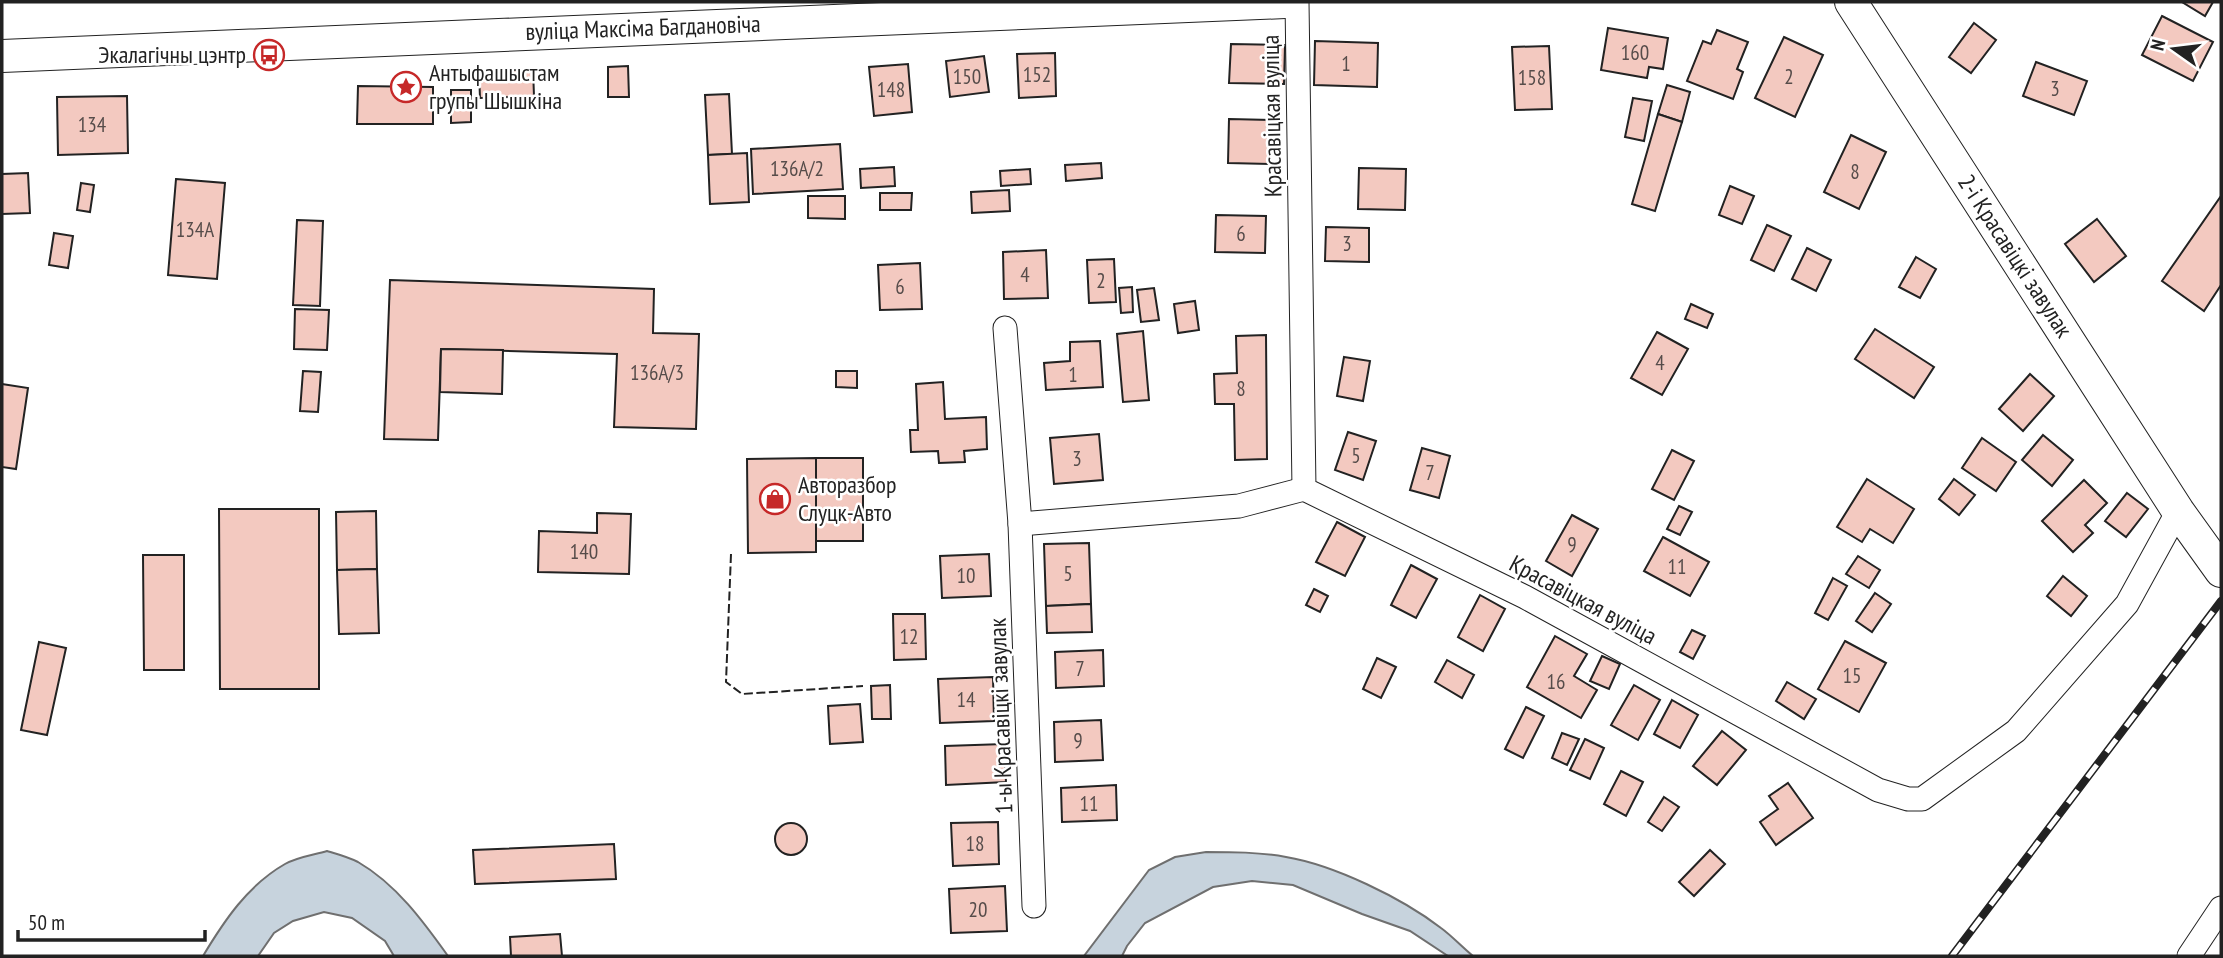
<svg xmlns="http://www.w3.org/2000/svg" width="2223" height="958" viewBox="0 0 2223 958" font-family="'PT Sans Narrow',sans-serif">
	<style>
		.water { fill: #c7d3dd; stroke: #6f6f6f; stroke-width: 2 }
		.building { fill: #f3c9c0; stroke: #222; stroke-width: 2 }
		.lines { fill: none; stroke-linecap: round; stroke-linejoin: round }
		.minor-casing { stroke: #222; stroke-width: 25 }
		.secondary-casing { stroke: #222; stroke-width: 34 }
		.minor { stroke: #fff; stroke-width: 23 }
		.secondary { stroke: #fff; stroke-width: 32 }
		.rail-casing { stroke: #222; stroke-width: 8 }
		.rail { stroke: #fff; stroke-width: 5; stroke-dasharray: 16; stroke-linecap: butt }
		.fence { stroke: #222; stroke-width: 2; stroke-dasharray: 9 3.5; stroke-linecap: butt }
		.labels { text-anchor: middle; stroke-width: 5; stroke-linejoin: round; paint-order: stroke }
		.number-label { font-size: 21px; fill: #564c4a }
		.street-label { font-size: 24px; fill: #222; stroke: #fff }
		.poi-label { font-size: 24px; fill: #222; stroke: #fff; text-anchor: start }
	</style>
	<rect width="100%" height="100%" fill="#fff"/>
	<g class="water">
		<path d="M327,851C337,854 348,857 358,862C396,884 423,921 448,956H394L385,941L352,918L324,912L293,921L274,933L258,956H203C224,921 248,885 285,864C297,857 313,855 327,851Z"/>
		<path d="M1206,852C1232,852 1259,852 1286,857C1334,865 1402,898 1441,928C1452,936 1462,947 1473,956H1448L1410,931L1362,914L1293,885L1252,881L1213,887L1145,923L1127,946L1122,956H1084L1149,870L1175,857Z"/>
	</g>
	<g class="building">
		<polygon points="2182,2 2213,2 2205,16"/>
		<polygon points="2162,16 2213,42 2193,81 2142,55"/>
		<polygon points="1974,23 1996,40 1971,73 1949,57"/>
		<polygon points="1608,28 1668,38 1663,69 1649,67 1647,78 1601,70"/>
		<polygon points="1717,30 1748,42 1737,69 1743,72 1733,99 1687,81 1703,41 1711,44"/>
		<polygon points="1784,37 1823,55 1795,117 1755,98"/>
		<polygon points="1315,41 1378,43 1377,87 1314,85"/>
		<polygon points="1231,44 1285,45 1284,84 1229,83"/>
		<polygon points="1549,46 1552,109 1515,110 1512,47"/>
		<polygon points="1055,53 1056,96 1019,98 1017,54"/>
		<polygon points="984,56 989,92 950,97 946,61"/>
		<polygon points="2036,62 2087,81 2074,115 2023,96"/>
		<polygon points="908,64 912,112 874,116 869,67"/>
		<polygon points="628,66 629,97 608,97 608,67"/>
		<polygon points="533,69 534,96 480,98 479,72"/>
		<polygon points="1667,85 1690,92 1682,122 1658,114"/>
		<polygon points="358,86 433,87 433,124 357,124"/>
		<polygon points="451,90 471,90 471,122 451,123"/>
		<polygon points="729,94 732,154 708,155 705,95"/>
		<polygon points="127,96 128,153 58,155 57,97"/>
		<polygon points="1633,98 1652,101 1644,141 1625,137"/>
		<polygon points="1658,114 1682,122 1655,211 1632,204"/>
		<polygon points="1229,119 1271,120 1270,164 1228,163"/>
		<polygon points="1851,135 1886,152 1859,209 1824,192"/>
		<polygon points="840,144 843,189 753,194 751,149"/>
		<polygon points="747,153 749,202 710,204 708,155"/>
		<polygon points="1101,163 1102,178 1066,181 1065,165"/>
		<polygon points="894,167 895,186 861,188 860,169"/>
		<polygon points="1359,168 1406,169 1405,210 1358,209"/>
		<polygon points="1030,169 1031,184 1001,186 1000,171"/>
		<polygon points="28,173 30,213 2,214 2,174"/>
		<polygon points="176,179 225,183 217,279 168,275"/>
		<polygon points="81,183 94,185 90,212 77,210"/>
		<polygon points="1730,186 1754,196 1742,224 1719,215"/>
		<polygon points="1009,190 1010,211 972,213 971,192"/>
		<polygon points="880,193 912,193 911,210 880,210"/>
		<polygon points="808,196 845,196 845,219 808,218"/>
		<polygon points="2221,196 2221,285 2204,311 2162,281"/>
		<polygon points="1216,215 1266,216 1265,253 1215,252"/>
		<polygon points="2097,219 2126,256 2094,282 2065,244"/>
		<polygon points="297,220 323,221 320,306 293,305"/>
		<polygon points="1767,225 1791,236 1774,271 1751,260"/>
		<polygon points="1326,227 1369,228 1369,262 1325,261"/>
		<polygon points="54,233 73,236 68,268 49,265"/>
		<polygon points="1807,248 1831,260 1816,291 1792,279"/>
		<polygon points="1046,250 1048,298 1004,299 1003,252"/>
		<polygon points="1916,257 1936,269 1920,298 1899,287"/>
		<polygon points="1114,259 1116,302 1089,303 1087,260"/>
		<polygon points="920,263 922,309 880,310 878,265"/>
		<polygon points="390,280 654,289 653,333 699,334 696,429 614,427 617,354 441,349 438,440 384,439"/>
		<polygon points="1132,287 1133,312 1121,313 1119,288"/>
		<polygon points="1154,288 1159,320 1141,322 1137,290"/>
		<polygon points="1195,301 1199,330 1178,333 1174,304"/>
		<polygon points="1691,304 1713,314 1707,328 1685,319"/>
		<polygon points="295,309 329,310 327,350 294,349"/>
		<polygon points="1875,329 1934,367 1914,398 1855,359"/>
		<polygon points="1143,331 1149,400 1123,402 1117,334"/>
		<polygon points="1657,332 1688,349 1662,395 1631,378"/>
		<polygon points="1266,335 1267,459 1235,460 1234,404 1215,404 1214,374 1237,373 1236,336"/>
		<polygon points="1100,341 1103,387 1046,390 1044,363 1070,361 1070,342"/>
		<polygon points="441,349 503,350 502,394 440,392"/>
		<polygon points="1344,357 1370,361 1363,401 1337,396"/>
		<polygon points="303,371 321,372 318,412 300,411"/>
		<polygon points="836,371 857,371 857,388 836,387"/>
		<polygon points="2030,374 2054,396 2023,431 1999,409"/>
		<polygon points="943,382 945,419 986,417 987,449 964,451 965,462 939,463 938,451 911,452 910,430 918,430 916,384"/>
		<polygon points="2,384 28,388 16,469 2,467"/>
		<polygon points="1348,432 1376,441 1363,480 1335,470"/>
		<polygon points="1099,434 1103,480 1054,484 1050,438"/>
		<polygon points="2043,435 2073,460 2052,486 2022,460"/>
		<polygon points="1982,438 2016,462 1996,491 1962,468"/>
		<polygon points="1422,448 1450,456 1439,498 1410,490"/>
		<polygon points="1672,450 1694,461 1674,500 1652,489"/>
		<polygon points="816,458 816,552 748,553 747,459"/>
		<rect x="816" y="458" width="47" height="83"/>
		<polygon points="1867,479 1914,509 1893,543 1870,529 1862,542 1837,527"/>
		<polygon points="1954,479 1975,495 1959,515 1939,499"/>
		<polygon points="2084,480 2107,503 2085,525 2093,533 2073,552 2042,521"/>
		<polygon points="2127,493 2148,509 2126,537 2105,521"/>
		<polygon points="1679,506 1692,512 1680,535 1667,529"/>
		<polygon points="219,509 319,509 319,689 220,689"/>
		<polygon points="376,511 377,569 337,570 336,512"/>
		<polygon points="597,513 631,514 629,574 538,572 539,531 597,533"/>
		<polygon points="1572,515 1598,529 1572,576 1546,561"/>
		<polygon points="1337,522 1365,537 1345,576 1316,562"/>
		<polygon points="1663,537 1709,562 1690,596 1644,571"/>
		<polygon points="1089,543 1091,604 1046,606 1044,544"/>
		<polygon points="989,554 991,596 942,598 940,556"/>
		<polygon points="143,555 184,555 184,670 144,670"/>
		<polygon points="1858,556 1880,570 1869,588 1846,574"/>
		<polygon points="1411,565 1437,579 1416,618 1391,605"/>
		<polygon points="377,569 379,633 339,634 337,570"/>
		<polygon points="2063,576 2087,596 2071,616 2047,596"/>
		<polygon points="1833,578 1847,586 1828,620 1815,613"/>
		<polygon points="1314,589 1328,596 1320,612 1306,605"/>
		<polygon points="1875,593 1891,604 1872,632 1856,621"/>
		<polygon points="1480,595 1505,609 1483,651 1458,637"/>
		<polygon points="1091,604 1092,632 1047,633 1046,606"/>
		<polygon points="893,614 925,614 926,659 894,660"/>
		<polygon points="1692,630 1705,636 1693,659 1680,652"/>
		<polygon points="1555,636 1587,654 1574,676 1597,690 1581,718 1527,687"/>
		<polygon points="1845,641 1886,663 1859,712 1818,689"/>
		<polygon points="39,642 66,648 47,735 21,730"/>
		<polygon points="1103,650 1104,686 1056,688 1055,652"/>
		<polygon points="1602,656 1620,664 1609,689 1590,681"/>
		<polygon points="1377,658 1396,667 1381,698 1363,689"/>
		<polygon points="1447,660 1474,675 1462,698 1435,682"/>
		<polygon points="993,677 994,721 940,723 938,679"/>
		<polygon points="1787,682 1816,699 1804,719 1776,701"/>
		<polygon points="890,685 891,719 872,719 871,686"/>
		<polygon points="1634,685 1660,700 1638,740 1611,725"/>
		<polygon points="1672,700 1698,715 1680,748 1654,734"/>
		<polygon points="860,704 863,742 830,744 828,706"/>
		<polygon points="1526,707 1544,716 1523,758 1505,749"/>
		<polygon points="1101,720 1103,760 1055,762 1054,722"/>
		<polygon points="1722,731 1746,750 1717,785 1693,766"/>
		<polygon points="1562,733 1579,739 1567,765 1552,758"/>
		<polygon points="1585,739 1604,748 1590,779 1570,770"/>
		<polygon points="1004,744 1006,782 946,785 945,746"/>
		<polygon points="1621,771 1643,782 1626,816 1604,804"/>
		<polygon points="1788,783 1813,818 1776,845 1760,822 1778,809 1769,796"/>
		<polygon points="1116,785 1117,820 1062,822 1061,788"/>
		<polygon points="1664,797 1679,807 1662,831 1648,822"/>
		<polygon points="998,822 999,864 953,866 951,823"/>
		<circle cx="791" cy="839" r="16"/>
		<polygon points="614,844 616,879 475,884 473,850"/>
		<polygon points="1710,850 1725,864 1694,896 1679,882"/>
		<polygon points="1005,886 1007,931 951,933 949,889"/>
		<polygon points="560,934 562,956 511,956 510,937"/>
	</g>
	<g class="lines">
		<g class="minor-casing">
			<g id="minor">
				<polyline points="1297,2 1304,489 1525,597 1878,790 1908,799 1922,799 2016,731 2127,604 2178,511"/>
				<polyline points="1005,328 1020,524 1034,906"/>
				<polyline points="1020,524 1239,506 1304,489"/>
				<polyline points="2189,956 2221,908"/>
			</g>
		</g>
		<g class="secondary-casing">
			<g id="secondary">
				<polyline points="1851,2 2178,511 2221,571"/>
				<polyline points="2,56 1285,2"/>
			</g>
		</g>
		<use href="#minor" class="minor"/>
		<use href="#secondary" class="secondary"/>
		<g class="rail-casing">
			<polyline id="rail" points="1952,956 2221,601"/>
		</g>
		<use href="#rail" class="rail"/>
		<polyline class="fence" points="731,554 726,682 742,694 863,686"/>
	</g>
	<defs>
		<g id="bus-ring" transform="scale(1.575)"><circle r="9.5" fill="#fff" stroke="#c62828" stroke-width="1.5"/><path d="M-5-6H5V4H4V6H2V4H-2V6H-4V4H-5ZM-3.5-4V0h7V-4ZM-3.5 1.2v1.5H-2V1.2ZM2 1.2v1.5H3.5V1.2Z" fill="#c62828"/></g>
		<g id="sight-ring" transform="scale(1.575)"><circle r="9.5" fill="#fff" stroke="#c62828" stroke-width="1.5"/><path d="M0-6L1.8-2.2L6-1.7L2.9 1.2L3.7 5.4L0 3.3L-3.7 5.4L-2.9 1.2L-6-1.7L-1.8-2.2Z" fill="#c62828"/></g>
		<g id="shop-ring" transform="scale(1.575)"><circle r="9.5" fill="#fff" stroke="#c62828" stroke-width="1.5"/><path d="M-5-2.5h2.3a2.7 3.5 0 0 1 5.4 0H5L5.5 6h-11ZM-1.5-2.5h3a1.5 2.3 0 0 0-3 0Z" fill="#c62828"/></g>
	</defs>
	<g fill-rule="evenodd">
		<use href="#bus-ring" x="269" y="55"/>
		<use href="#sight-ring" x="406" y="87"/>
		<use href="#shop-ring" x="775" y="499"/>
	</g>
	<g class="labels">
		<g class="number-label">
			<text x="1635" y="60">160</text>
			<text x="1346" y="71">1</text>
			<text x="1037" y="82">152</text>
			<text x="967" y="84">150</text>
			<text x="1789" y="84">2</text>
			<text x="1532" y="85">158</text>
			<text x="2055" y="96">3</text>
			<text x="891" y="97">148</text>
			<text x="92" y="132">134</text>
			<text x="797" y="176">136А/2</text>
			<text x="1855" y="179">8</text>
			<text x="195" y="237">134А</text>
			<text x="1241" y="241">6</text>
			<text x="1347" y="251">3</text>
			<text x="1025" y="282">4</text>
			<text x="1101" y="288">2</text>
			<text x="900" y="294">6</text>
			<text x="1660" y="370">4</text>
			<text x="657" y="380">136А/3</text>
			<text x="1073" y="382">1</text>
			<text x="1241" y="396">8</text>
			<text x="1356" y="463">5</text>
			<text x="1077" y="466">3</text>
			<text x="1430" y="480">7</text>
			<text x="1572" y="552">9</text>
			<text x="584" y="559">140</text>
			<text x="1677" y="574">11</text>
			<text x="1068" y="581">5</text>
			<text x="966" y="583">10</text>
			<text x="909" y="644">12</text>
			<text x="1080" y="676">7</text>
			<text x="1852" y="683">15</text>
			<text x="1556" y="689">16</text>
			<text x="966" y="707">14</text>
			<text x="1078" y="748">9</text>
			<text x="1089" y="811">11</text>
			<text x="975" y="851">18</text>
			<text x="978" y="917">20</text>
		</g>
		<g class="street-label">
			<text transform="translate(643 28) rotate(-2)" y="8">вуліца Максіма Багдановіча</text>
			<text transform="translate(1272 116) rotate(-91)" y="8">Красавіцкая вуліца</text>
			<text transform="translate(2015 256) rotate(57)" y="8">2-і Красавіцкі завулак</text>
			<text transform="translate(1583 600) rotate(28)" y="8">Красавіцкая вуліца</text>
			<text transform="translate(1001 716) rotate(-92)" y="8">1-ы Красавіцкі завулак</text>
		</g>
		<g class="poi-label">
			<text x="246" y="63" text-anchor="end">Экалагічны цэнтр</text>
			<text x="429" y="81">Антыфашыстам<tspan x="429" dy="28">групы Шышкіна</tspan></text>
			<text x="798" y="493">Авторазбор<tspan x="798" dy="28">Слуцк-Авто</tspan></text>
		</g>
	</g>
	<rect width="2223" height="958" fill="none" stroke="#222222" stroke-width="7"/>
	<g transform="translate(2174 49) rotate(284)" stroke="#ffffff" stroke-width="5" paint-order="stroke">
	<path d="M0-5L12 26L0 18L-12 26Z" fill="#222222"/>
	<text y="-10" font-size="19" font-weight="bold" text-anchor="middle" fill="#222222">N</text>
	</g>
	<path d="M18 930v10h187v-10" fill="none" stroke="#222222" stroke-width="3.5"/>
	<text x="28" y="930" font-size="21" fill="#222222" stroke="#ffffff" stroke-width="5" paint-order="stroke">50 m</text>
</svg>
